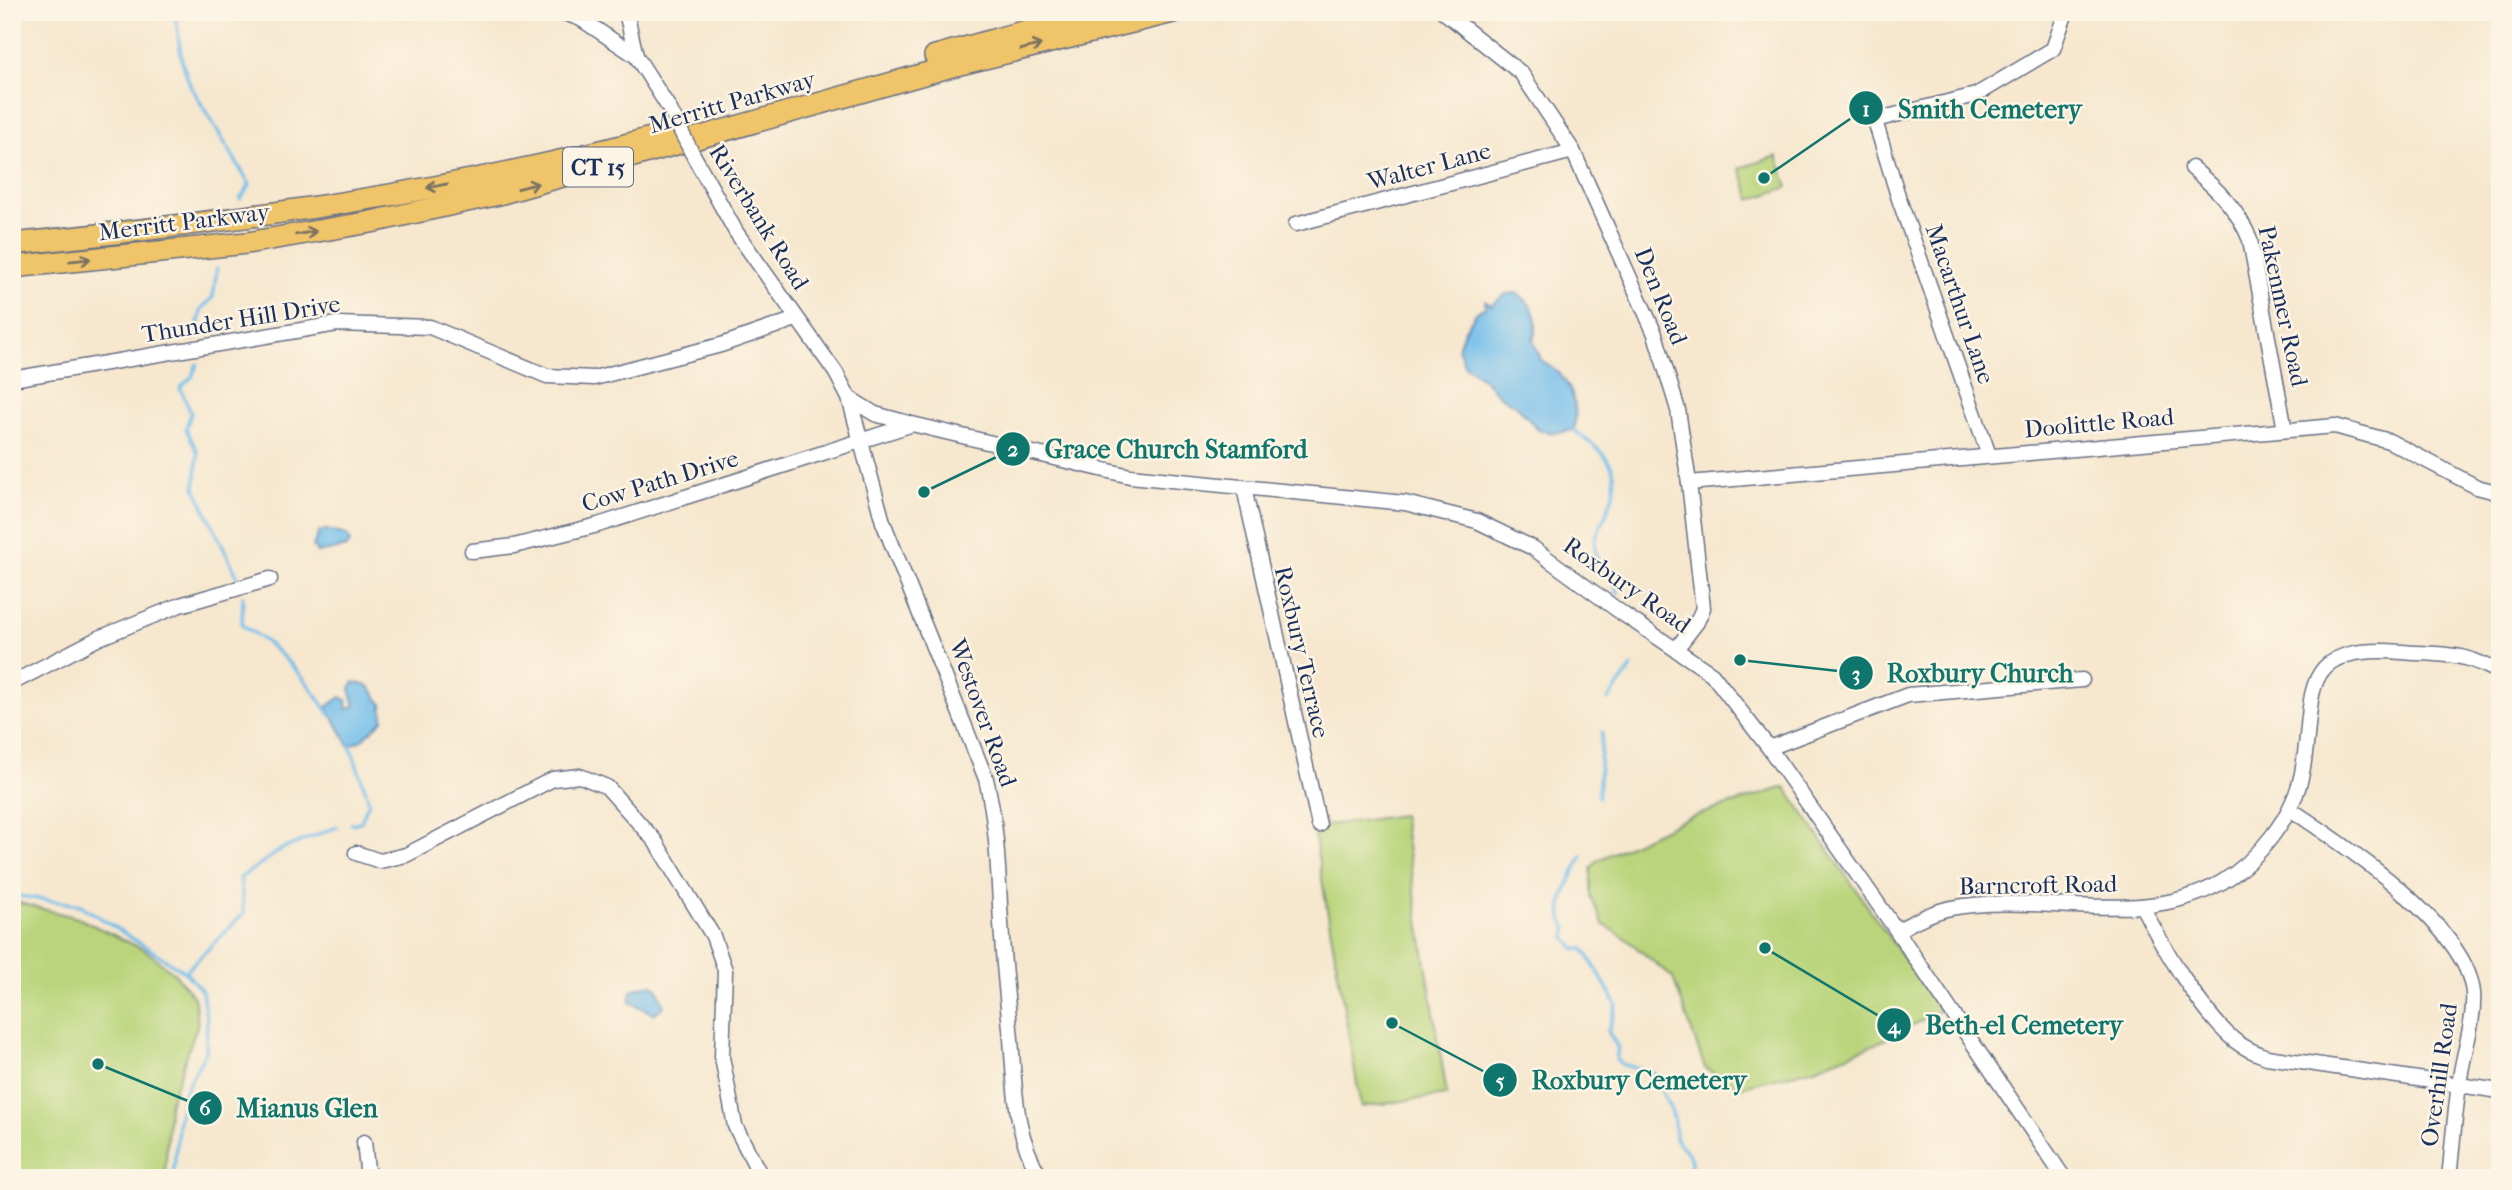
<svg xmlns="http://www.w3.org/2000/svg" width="2512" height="1190" viewBox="0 0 2512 1190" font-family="'IM FELL French Canon',serif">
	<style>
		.green { fill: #b9d47a; stroke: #6a826c; stroke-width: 2 }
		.water { fill: #72bdeb; stroke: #4676a4; stroke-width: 2 }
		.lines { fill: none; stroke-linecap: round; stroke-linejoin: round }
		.stream { stroke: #72bdeb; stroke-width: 3.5 }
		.minor-casing { stroke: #686f85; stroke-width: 17 }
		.highway-casing { stroke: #686f85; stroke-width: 24 }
		.minor { stroke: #fff; stroke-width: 14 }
		.highway { stroke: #f0c469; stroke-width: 21 }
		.minor-bridge-casing { stroke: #686f85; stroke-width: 17; stroke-linecap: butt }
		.minor-bridge { stroke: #fff; stroke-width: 14 }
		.oneway { stroke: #7b7263 }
		.labels { text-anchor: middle; stroke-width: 5; stroke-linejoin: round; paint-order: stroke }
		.shield { fill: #fcf5e5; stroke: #5e6a86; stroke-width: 2 }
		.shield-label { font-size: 23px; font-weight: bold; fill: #1b2f5e }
		.street-label { font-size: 24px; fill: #1b2f5e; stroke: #fcf5e5 }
		.leader { fill: none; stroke: #0f766e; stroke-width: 2.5 }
		.callout-dot { fill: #0f766e; stroke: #fcf5e5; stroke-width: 2.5 }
		.mark-label { font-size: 21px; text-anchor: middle; font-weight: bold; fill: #fff }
		.callout-label { font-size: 26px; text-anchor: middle; font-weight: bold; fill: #0f766e; stroke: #fcf5e5; stroke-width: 5; stroke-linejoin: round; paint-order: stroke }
	</style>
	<rect width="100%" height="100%" fill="#fcf5e5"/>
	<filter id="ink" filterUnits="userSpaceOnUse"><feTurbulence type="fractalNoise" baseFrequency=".0143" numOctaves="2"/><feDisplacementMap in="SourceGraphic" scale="14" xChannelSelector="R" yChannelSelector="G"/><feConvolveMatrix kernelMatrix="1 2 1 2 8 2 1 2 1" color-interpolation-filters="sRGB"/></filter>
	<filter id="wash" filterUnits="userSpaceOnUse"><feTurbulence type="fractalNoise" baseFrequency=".00686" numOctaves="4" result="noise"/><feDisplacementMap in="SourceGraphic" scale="28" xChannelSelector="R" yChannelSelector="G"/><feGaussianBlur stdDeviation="1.57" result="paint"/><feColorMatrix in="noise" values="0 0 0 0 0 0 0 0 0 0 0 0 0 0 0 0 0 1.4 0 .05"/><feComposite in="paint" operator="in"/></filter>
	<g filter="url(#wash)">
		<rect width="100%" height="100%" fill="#f6e7ce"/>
		<g class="green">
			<polygon points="1777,156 1788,187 1751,200 1740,168"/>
			<polygon points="1785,787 1940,1011 1875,1044 1815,1068 1740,1087 1705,1068 1673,978 1624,937 1603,924 1591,896 1591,869 1598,860 1685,819"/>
			<polygon points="1402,815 1447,1095 1361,1107 1313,827"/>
			<polygon points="12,901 78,918 145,950 175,974 194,997 198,1023 169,1105 165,1178 12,1178"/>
		</g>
		<g class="water">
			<path d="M1516,293C1535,304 1540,321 1533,340L1541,360C1568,375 1580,400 1574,430L1555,433L1538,430L1518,407L1500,396L1480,376L1465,366L1458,348L1464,331L1477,312L1485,307V301L1491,305L1506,294Z"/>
			<polygon points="326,530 347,535 350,542 347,547 317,553 313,546 319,532"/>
			<polygon points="354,682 369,686 382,704 383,720 362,740 349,746 327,707 341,697 346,700 347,709 355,706 350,689"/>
			<polygon points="651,984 657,988 664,1006 654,1014 630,1002 632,990"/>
		</g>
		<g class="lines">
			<g class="stream">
				<polyline points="175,12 182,61 190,85 250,185 240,199"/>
				<polyline points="195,339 201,310 213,297 217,268"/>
				<polyline points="197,364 192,377 180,388 191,413 186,429 198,453 195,488 238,578"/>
				<path d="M1574,430C1609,457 1626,468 1606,514C1602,524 1595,534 1595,545C1594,565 1614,575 1618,593"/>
				<path d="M243,597L242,625C280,649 306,678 330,715"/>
				<polyline points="1608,700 1632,667"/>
				<polyline points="350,745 369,801 361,822 351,824"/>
				<polyline points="1598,797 1602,732"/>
				<path d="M1582,856C1573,875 1551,909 1567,928L1566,938L1575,949H1584L1617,1005L1608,1031L1618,1048L1616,1059L1621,1064L1654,1073L1674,1118L1675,1139C1685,1149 1694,1155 1690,1171L1679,1178"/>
				<polyline points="12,895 80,905 185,972 202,991 207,1021 206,1052 187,1086 179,1117 173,1178"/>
				<polyline points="185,972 244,913 240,878 282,849 337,827"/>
			</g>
		</g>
	</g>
	<g filter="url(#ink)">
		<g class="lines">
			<g class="minor-casing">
				<g id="minor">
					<polyline points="561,12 581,19 636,56 669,108"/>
					<polyline points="626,12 636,56"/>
					<polyline points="1444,12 1521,73 1573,151 1655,334 1678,410 1689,483 1703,608 1697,622 1677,648"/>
					<polyline points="581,19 602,12"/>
					<polyline points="1871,108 1899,199 1989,455"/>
					<polyline points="1875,120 1976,95 2053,49 2066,12"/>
					<path d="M691,151L736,232L836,373L849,398L883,522L986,779C999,832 998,884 1002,938C1004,971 1008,1005 1011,1039C1015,1087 1014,1135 1041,1178"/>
					<path d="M2192,168C2217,189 2238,209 2250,240L2285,430"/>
					<polyline points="1296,224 1573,151"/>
					<polyline points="12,379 337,324 430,327 547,376 594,378 721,345 796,319"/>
					<polyline points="849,398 875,414 912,424 1130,476 1405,503 1477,521 1533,548 1623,614 1712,674 1769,748 1897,931 2064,1178"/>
					<polyline points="1689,483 2335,426 2389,441 2477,487 2500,493"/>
					<polyline points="1244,488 1319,825"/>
					<polyline points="472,551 514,546 598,525 910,425"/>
					<polyline points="12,683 99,638 180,605 270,579"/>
					<polyline points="1769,748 1908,695 2082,680"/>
					<path d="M2290,809C2343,844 2467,926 2473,993C2475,1017 2465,1048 2461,1072C2455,1107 2453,1143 2449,1178"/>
					<polyline points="356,853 380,861 406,855 553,779 580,776 607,787 655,841 713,936 725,970 722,1057 735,1126 762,1178"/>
					<path d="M2142,906C2161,944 2201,1012 2234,1040C2244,1048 2255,1053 2267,1057L2500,1091"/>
					<path d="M1897,931C1914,921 1931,912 1951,908C2039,891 2140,930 2222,882C2259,860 2294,815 2302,773C2317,697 2292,643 2402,652C2422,654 2445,653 2465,658C2477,661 2489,667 2500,672"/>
					<polyline points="364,1142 368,1178"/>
				</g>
			</g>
			<g class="highway-casing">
				<g id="highway">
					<polyline points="935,56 1095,12"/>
					<path d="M12,244C231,222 449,194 662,135"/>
					<polyline points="12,267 247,243 371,222 499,194 956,65 1173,12"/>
				</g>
			</g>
			<use href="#minor" class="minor"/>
			<use href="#highway" class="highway"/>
			<g class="minor-bridge-casing">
				<polyline id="minor-bridge" points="669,108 691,151"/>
			</g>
			<use href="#minor-bridge" class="minor-bridge"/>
		</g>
		<defs><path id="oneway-shaft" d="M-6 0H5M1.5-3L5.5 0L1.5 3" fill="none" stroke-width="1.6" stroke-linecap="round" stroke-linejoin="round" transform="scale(1.75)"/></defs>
		<g class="oneway">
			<use href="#oneway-shaft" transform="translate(1031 47) rotate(-14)"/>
			<use href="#oneway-shaft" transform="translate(437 186) rotate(169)"/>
			<use href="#oneway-shaft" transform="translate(528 186) rotate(-15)"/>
			<use href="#oneway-shaft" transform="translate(306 233) rotate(-10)"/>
			<use href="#oneway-shaft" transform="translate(80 260) rotate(-6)"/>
		</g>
	</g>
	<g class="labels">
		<rect class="shield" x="563" y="147.5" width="70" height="39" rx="5"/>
		<g class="shield-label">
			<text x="598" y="175">CT 15</text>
		</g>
		<g class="street-label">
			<text transform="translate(732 102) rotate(-16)" y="8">Merritt Parkway</text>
			<text transform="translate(1429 166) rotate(-15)" y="8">Walter Lane</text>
			<text transform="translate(759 217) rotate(58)" y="8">Riverbank Road</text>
			<text transform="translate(184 222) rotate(-7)" y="8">Merritt Parkway</text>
			<text transform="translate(1661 296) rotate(68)" y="8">Den Road</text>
			<text transform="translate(1960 304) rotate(71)" y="8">Macarthur Lane</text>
			<text transform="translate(2283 306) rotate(78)" y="8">Pakenmer Road</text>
			<text transform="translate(241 319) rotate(-9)" y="8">Thunder Hill Drive</text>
			<text transform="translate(2099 423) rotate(-5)" y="8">Doolittle Road</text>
			<text transform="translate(660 481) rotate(-17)" y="8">Cow Path Drive</text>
			<text transform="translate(1627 585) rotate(35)" y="8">Roxbury Road</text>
			<text transform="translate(1302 652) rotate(77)" y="8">Roxbury Terrace</text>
			<text transform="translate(983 713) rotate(70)" y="8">Westover Road</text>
			<text transform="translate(2038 885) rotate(-1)" y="8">Barncroft Road</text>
			<text transform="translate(2439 1075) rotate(-82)" y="8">Overhill Road</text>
		</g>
	</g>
	<path class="leader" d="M1764 178L1866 108M924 492L1013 449M1740 660L1856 673M1765 948L1894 1025M1392 1023L1500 1080M98 1064L205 1108"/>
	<g class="callout-dot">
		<circle cx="1764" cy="178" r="7"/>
		<circle cx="924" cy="492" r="7"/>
		<circle cx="1740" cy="660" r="7"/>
		<circle cx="1765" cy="948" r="7"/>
		<circle cx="1392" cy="1023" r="7"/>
		<circle cx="98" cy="1064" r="7"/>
		<circle cx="1866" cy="108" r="18"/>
		<circle cx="1013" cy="449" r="18"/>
		<circle cx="1856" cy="673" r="18"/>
		<circle cx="1894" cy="1025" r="18"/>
		<circle cx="1500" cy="1080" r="18"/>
		<circle cx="205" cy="1108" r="18"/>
	</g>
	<g class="mark-label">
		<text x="1866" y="116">1</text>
		<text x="1013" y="456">2</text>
		<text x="1856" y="681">3</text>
		<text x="1894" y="1033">4</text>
		<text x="1500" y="1088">5</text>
		<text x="205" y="1115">6</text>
	</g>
	<g class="callout-label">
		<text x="1990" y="118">Smith Cemetery</text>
		<text x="1176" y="458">Grace Church Stamford</text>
		<text x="1980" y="682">Roxbury Church</text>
		<text x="2024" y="1034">Beth-el Cemetery</text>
		<text x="1639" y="1089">Roxbury Cemetery</text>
		<text x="307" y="1117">Mianus Glen</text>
	</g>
	<rect width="2512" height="1190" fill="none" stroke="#fcf5e5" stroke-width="42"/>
</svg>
